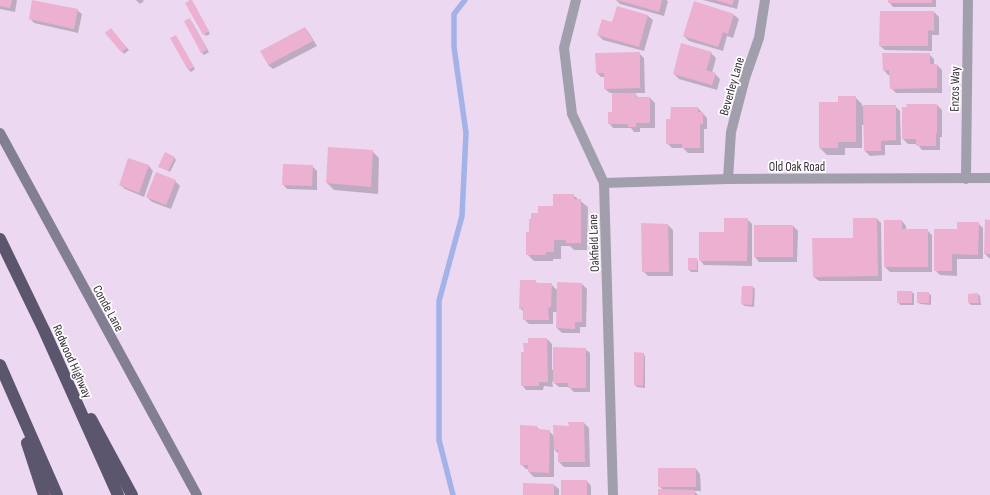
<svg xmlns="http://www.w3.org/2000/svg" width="990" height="495" viewBox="0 0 990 495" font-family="'Sofia Sans Condensed',sans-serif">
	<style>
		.shadow { fill: #0003 }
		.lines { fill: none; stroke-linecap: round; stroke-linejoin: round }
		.stream { stroke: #a3b3e8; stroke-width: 5.5 }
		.building { fill: #ecb1d1 }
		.street { stroke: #a29fac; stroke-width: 10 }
		.secondary { stroke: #837f92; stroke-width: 10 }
		.highway { stroke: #5b556e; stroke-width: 12 }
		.labels { text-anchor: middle; stroke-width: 3.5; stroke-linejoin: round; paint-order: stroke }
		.street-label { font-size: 13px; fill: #38303a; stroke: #fff }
	</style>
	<rect width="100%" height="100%" fill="#edd8f2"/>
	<g class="shadow">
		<polygon points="0,0 17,0 15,12 0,9"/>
		<polygon points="136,0 143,0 144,1 140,4"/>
		<polygon points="616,0 666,0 668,1 664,16 620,4"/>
		<polygon points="703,0 739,0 737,9"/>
		<polygon points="889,0 936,0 936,7 893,7 889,2"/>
		<polygon points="193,3 210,34 206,36 204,34"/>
		<polygon points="77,10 82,14 78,33 34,23 30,18"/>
		<polygon points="934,12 939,17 939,35 932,35 932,51 885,50 880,46"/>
		<polygon points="734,15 739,19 733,38 727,36 723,51 689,41 684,36"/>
		<polygon points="648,16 653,20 644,51 603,40 598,35"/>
		<polygon points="185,22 192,22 209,52 204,55 202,53"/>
		<polygon points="305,28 309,33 317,46 273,69 268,65"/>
		<polygon points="113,32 129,50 124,54 107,33"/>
		<polygon points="176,36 195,69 191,72 189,70"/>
		<polygon points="639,53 644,58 645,93 634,93 639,98 650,98 655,103 655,128 640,128 640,132 634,132 631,128 613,128 609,123 613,113 613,93 610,93 605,89 605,77 601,77 597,73"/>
		<polygon points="711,53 716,58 712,73 715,74 720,79 717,90 679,79 674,74"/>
		<polygon points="929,54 934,59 934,65 937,65 942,70 942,93 896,93 891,88 890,75 888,75 884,70"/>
		<polygon points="855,97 862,104 862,106 895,106 900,111 901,145 885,145 885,155 870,156 865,151 864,125 862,125 862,148 845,148 845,155 827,155 820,148 839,103"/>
		<polygon points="937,105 942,110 942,137 940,137 940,150 922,150 917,144 908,144 903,139"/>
		<polygon points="671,108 698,108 707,118 707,129 704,129 704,153 688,153 683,148 672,148 667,143 671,120"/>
		<polygon points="372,151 379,158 378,194 334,190 327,183"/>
		<polygon points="174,157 176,160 170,172 160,166"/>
		<polygon points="149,166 153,171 144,197 125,189 120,185"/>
		<polygon points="312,166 317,171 317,190 287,189 283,184"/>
		<polygon points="175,181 180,186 171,209 152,202 147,197"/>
		<polygon points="573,195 588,207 587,250 574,250 570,246 561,246 561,259 553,259 553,261 534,261 527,254 530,233 539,214"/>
		<polygon points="747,219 752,224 752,266 704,265 700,260 725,233"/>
		<polygon points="877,219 881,223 882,281 819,281 814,277"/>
		<polygon points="986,220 990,221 990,259 985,254"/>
		<polygon points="902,221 906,226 906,230 927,230 932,235 932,272 890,272 885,267"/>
		<polygon points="978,223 983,228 983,259 957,259 957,276 940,275 935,270 958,230"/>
		<polygon points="642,224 668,225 673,230 673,276 648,276 643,271"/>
		<polygon points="793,226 798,231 797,262 759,262 755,257"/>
		<polygon points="696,259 698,261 698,272 691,272 689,270"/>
		<polygon points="535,281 538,284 551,284 558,291 582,284 587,289 586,327 580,327 580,333 562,333 557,328 557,312 553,312 553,324 529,324 524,319 524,312 520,308"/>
		<polygon points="743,287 753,287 755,289 754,307 745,306 742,304"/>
		<polygon points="912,292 914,294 914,305 900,305 898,302"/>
		<polygon points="928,293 931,295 931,305 920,304 918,302"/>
		<polygon points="978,294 980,296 981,305 971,305 969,303"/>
		<polygon points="547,339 552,344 552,370 554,370 585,349 590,353 590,392 574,392 569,387 559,387 552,381 553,387 544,386 543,390 526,390 522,385 525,353"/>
		<polygon points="643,354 645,356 645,388 637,387 635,385"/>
		<polygon points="584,423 589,428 590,467 564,467 559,462 559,454 554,449 554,477 534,477 529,472 529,469 526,469 521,464 536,426 541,431 549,431 554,436 570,427"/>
		<polygon points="696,469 700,474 701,491 694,491 698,495 659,495 663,490 659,486"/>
		<polygon points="587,481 591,486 591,495 562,495"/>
		<polygon points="524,484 554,485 559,489 559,495 524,495"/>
	</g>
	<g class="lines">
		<polyline class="stream" points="453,495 439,440 439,301 462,216 466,133 454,47 454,14 465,0"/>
	</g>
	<g class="building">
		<polygon points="0,0 12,0 10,8 0,6"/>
		<polygon points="32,0 78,9 74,29 29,19"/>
		<polygon points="190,0 192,0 209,31 203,35 185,3"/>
		<polygon points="617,0 662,0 659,12"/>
		<polygon points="715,0 734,0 732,5"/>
		<rect x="888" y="0" width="44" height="3"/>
		<polygon points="694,1 734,14 728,34 723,32 718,47 683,36"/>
		<polygon points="617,6 648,15 639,47 597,35 602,19 612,22"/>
		<polygon points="880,11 934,11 934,31 928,30 928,46 879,46"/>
		<polygon points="190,18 207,50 201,53 184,21"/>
		<polygon points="305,27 313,41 268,65 260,51"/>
		<polygon points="111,28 127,48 121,52 105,33"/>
		<polygon points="176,35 194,67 188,70 170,38"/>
		<polygon points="681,43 712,52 706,70 716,73 712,85 673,74"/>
		<polygon points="640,52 640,88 604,89 604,73 596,73 595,53"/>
		<polygon points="882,53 930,53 930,64 937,64 937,88 890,89 889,70 883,71"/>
		<polygon points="612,93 636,93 636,97 650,97 650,123 636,123 636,127 628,127 628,124 608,124 608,112 612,112"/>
		<polygon points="838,96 856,96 856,142 838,142 838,148 819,148 819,102 838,102"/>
		<polygon points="906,104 937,104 937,133 936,133 936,146 916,146 916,139 902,139 902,107 907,107"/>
		<polygon points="863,105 896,105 896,140 881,141 881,151 864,151"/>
		<polygon points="671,107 698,107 698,112 703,112 703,124 700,124 700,148 682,148 682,144 666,144 666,119 670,119"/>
		<polygon points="328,147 373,150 371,187 326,183"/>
		<polygon points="165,152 175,157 168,171 158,167"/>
		<polygon points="128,158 149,165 139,193 119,185"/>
		<polygon points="283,164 313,165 312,186 282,185"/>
		<polygon points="156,172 176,180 166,205 146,197"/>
		<polygon points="553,194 574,194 574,199 581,199 581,243 566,243 566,240 554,240 554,252 546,252 546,255 526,255 526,232 529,232 529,219 531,219 531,213 538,213 538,206 553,206"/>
		<polygon points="724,218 748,218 747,261 699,261 699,232 724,232"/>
		<polygon points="853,218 877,218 878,276 813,277 812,238 853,238"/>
		<polygon points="985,219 990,220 990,254 984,254"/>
		<polygon points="884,220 902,220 902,229 928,229 928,267 884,267"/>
		<polygon points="957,222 979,222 978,255 952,254 952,271 934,271 934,229 957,229"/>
		<polygon points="641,223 668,224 669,272 642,272"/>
		<rect x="754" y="225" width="39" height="32"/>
		<rect x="688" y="258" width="9" height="12"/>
		<polygon points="520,280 536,280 536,283 552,283 551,307 548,308 549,320 523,320 523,308 519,309"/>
		<polygon points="557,282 582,283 582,322 575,322 575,329 556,328"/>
		<polygon points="742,286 753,286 752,305 741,304"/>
		<rect x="897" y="291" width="15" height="12"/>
		<rect x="917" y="292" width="12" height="11"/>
		<polygon points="978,293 979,303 968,303 968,294"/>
		<polygon points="528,338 547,338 548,382 539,382 539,386 521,386 521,352 524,352 523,343 528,343"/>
		<polygon points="553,347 586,348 586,388 568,388 568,383 553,383"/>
		<polygon points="634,352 644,353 643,386 634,385"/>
		<polygon points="568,422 584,422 585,463 584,462 558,462 558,450 554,450 553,425 569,426"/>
		<polygon points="520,425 537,426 537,429 550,430 549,473 528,472 528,465 520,465"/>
		<rect x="658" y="468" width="38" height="19"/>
		<rect x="561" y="480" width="26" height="15"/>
		<polygon points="523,483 554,484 554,495 523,495"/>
		<polygon points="658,489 694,490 695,495 658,495"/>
	</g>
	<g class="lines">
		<g class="street">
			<polyline points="576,0 564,48 572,114 604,183 613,495"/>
			<polyline points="728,179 731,132 745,78 759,38 765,0"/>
			<polyline points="966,179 968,0"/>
			<polyline points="604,183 728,179 990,178"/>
		</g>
		<polyline class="secondary" points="0,133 197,495"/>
		<g class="highway">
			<polyline points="0,239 44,330 118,495"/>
			<polyline points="0,365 57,495"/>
			<polyline points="91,419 132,495"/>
			<polyline points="27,443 44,495"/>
		</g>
	</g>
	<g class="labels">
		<g class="street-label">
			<text transform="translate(731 86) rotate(-74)" y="5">Beverley Lane</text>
			<text transform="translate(954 89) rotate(-89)" y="5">Enzos Way</text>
			<text x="797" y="171">Old Oak Road</text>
			<text transform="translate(593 243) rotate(-92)" y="5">Oakfield Lane</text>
			<text transform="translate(109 308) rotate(61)" y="5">Conde Lane</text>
			<text transform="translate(73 361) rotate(66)" y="5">Redwood Highway</text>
		</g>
	</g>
</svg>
